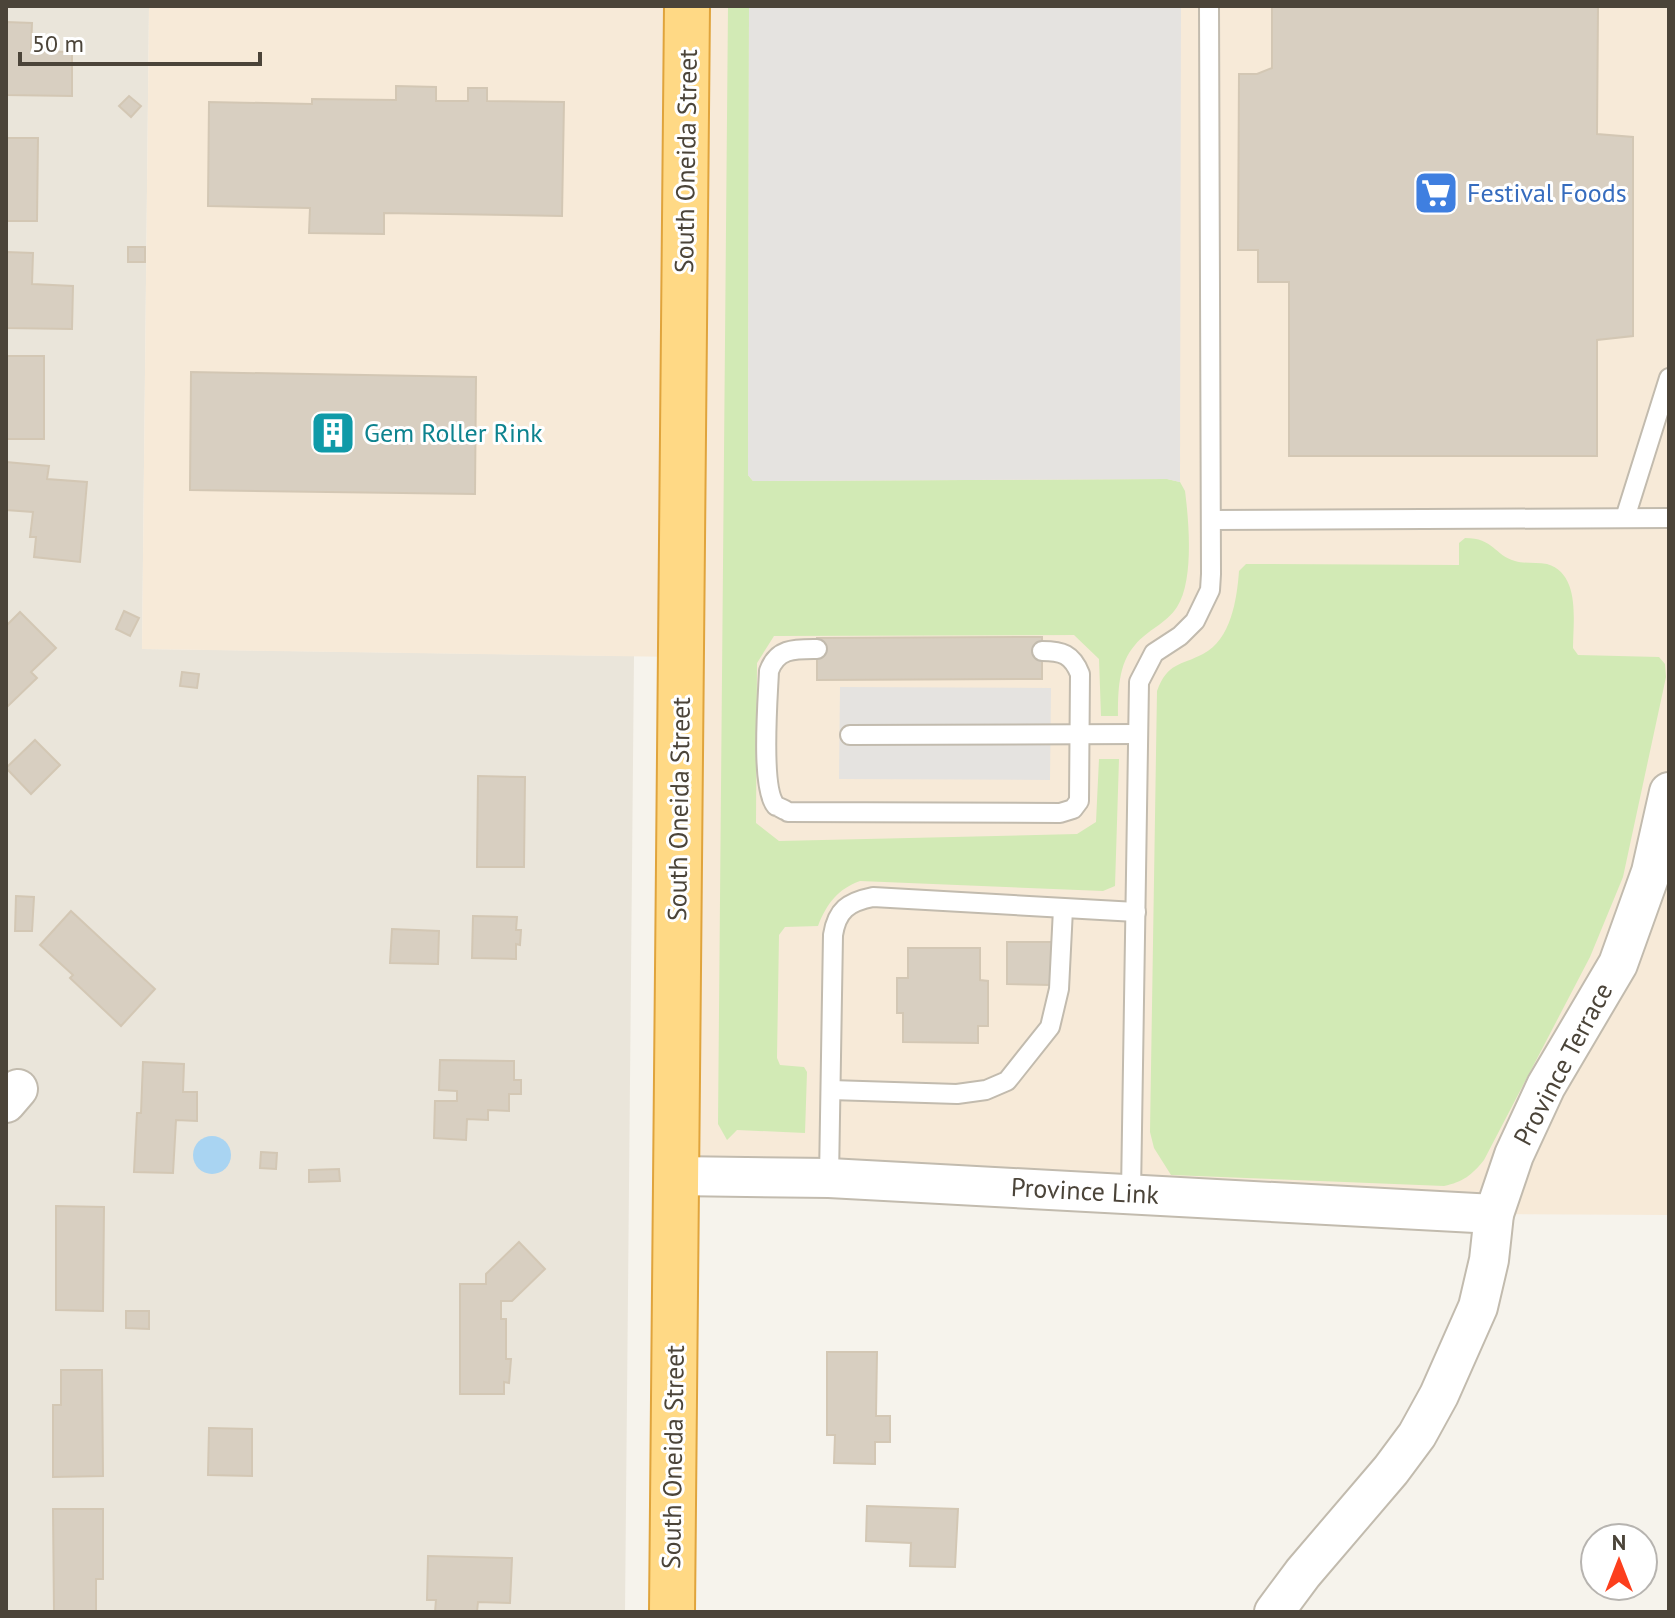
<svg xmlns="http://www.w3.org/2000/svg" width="1675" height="1618" viewBox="0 0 1675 1618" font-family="'PT Sans',sans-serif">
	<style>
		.residential { fill: #eae5da }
		.commercial { fill: #f7ead8 }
		.green { fill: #d2eab5 }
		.parking { fill: #e5e3e0 }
		.water { fill: #a9d4f2 }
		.building { fill: #d8cfc1; stroke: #d3c7b4; stroke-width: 2 }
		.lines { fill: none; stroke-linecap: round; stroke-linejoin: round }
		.service-casing { stroke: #c2bbae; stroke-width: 22 }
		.minor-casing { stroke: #c2bbae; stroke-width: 42 }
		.trunk-casing { stroke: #e0a43c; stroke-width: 48 }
		.service { stroke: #fff; stroke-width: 18 }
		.minor { stroke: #fff; stroke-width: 38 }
		.trunk { stroke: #ffd985; stroke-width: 44 }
		.labels { text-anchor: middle; stroke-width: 6; stroke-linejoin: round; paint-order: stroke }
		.street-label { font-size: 26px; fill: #4b4439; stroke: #fff }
		.shop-label { font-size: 26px; fill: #366cbe; stroke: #fff; text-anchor: start }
		.culture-label { font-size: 26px; fill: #0d838f; stroke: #fff; text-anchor: start }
	</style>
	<rect width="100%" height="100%" fill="#f6f3ec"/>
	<polygon class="residential" points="6,6 149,6 142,649 634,656 625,1612 6,1612"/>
	<polygon class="commercial" points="149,6 1669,6 1669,1215 1494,1214 675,1176 679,657 142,649"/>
	<g class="green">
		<path d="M728,6H749L748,475L753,481L1167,479L1180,482L1185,491C1189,522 1194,581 1177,607C1166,624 1147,630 1135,645C1118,664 1118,692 1118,716H1101L1099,659L1074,635L774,636L757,663L756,823L779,841L1077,834L1096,822L1099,759H1119L1115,886L1103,891L860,881C838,889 827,903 818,926L785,927L779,935L777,1058L780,1065L804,1067L807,1072L805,1133L737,1130L727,1140L718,1124Z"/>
		<path d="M1465,538C1494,538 1494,555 1515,561C1525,564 1537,562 1547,564C1581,574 1573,622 1573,648L1578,655L1659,657L1665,664L1666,677L1623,877L1590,957L1484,1160C1472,1175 1463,1182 1444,1186L1171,1175L1154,1148L1150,1132L1157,691C1168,662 1180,666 1203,654C1231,640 1237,599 1239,571L1246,564L1459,565V543Z"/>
	</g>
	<g class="parking">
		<polygon points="749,6 1181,6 1180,482 1167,479 753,481 748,475"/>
		<polygon points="840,687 1051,688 1050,780 839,779"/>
	</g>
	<circle class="water" cx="212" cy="1155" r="19"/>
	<g class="building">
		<polygon points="1272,6 1598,6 1597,134 1633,137 1633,336 1597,340 1597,456 1289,456 1289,282 1258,282 1258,250 1238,250 1239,74 1257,74 1272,68"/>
		<polygon points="6,22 32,23 31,51 72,52 72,96 6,95"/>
		<polygon points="396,86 436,87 436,101 468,101 468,88 487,88 487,101 564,102 562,216 384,213 384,234 309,233 310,208 208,206 209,102 312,104 312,99 396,100"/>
		<polygon points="129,96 141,106 131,117 119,106"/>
		<polygon points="6,138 38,138 37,221 6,221"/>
		<rect x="128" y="247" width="17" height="15"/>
		<polygon points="6,252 33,253 32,284 73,286 72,329 6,328"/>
		<rect x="6" y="356" width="38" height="83"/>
		<polygon points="191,372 476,377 475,494 190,490"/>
		<polygon points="6,462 49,466 47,479 87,482 80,562 34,557 36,537 30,537 33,512 6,510"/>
		<polygon points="124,611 139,618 130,636 116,629"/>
		<polygon points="20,612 56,648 31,672 37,678 6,708 6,626"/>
		<polygon points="1042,637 1042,679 817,680 817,638"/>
		<polygon points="182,672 199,674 197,688 180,686"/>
		<polygon points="35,740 60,765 31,794 6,768"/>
		<polygon points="478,776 525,777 524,867 477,867"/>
		<polygon points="16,896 34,897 32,931 15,931"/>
		<polygon points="71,911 155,989 121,1026 70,978 73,975 40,945"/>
		<polygon points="473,916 517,917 516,930 521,930 520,945 516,944 516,959 472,958"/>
		<polygon points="392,929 439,931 438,964 390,963"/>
		<polygon points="1007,942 1052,942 1051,985 1007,984"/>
		<polygon points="908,948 980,948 980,980 988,981 988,1026 978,1026 978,1043 903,1042 903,1013 897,1013 897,978 908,978"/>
		<polygon points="440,1060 514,1061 514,1080 521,1080 521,1094 509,1094 509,1111 488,1110 488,1120 467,1119 466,1140 434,1138 435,1101 457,1101 457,1091 439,1090"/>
		<polygon points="143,1062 184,1064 183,1092 197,1092 197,1121 176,1120 173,1173 134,1172 137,1113 141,1113"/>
		<polygon points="261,1152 277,1153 276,1169 260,1168"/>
		<polygon points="339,1169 340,1181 309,1182 309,1170"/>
		<polygon points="56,1206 104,1207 103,1311 56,1310"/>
		<polygon points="519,1242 545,1269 512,1301 501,1301 501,1319 506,1319 506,1359 511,1359 509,1383 504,1382 504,1394 460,1394 460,1284 486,1284 486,1274"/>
		<polygon points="126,1311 149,1311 149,1329 126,1328"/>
		<polygon points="827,1352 877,1352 876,1416 890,1416 890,1442 875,1442 875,1464 834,1463 835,1435 827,1435"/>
		<polygon points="61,1370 102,1370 103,1476 53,1477 53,1405 61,1405"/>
		<polygon points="209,1428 252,1429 252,1476 208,1475"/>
		<polygon points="867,1506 958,1509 955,1567 910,1566 911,1543 866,1541"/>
		<polygon points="53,1509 103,1509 103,1579 96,1579 96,1612 54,1612"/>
		<polygon points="428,1556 512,1558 510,1603 478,1602 477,1612 435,1612 436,1600 427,1600"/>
	</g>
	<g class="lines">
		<g class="service-casing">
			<g id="service">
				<polyline points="1625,518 1669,378"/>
				<polyline points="1211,520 1669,518"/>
				<path d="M817,649C795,649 777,648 769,671C768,697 760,788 776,806C777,806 787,811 788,812L1060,813L1073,809L1079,801L1080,674C1072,654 1062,651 1042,651"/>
				<polyline points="850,735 1138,734"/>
				<polyline points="831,1090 957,1094 986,1090 1007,1081 1050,1027 1059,989 1063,909"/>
				<path d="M829,1178L833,935C837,910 848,902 873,897L1136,912"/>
				<polyline points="1131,1193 1139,682 1154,653 1180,636 1195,621 1210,590 1211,574 1209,6"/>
			</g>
		</g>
		<g class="minor-casing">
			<g id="minor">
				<polyline points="6,1103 18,1089"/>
				<polyline points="675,1176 829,1178 1494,1214"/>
				<polyline points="1274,1612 1303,1573 1391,1470 1417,1435 1439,1395 1478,1307 1489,1260 1494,1214 1514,1155 1546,1086 1618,964 1651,872 1669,792"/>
			</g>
		</g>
		<g class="trunk-casing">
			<polyline id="trunk" points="672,1612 687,6"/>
		</g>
		<use href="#service" class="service"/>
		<use href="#minor" class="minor"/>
		<use href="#trunk" class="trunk"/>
	</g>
	<defs>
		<g id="supermarket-square" transform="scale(2.3)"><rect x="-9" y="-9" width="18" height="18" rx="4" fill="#3f7fe0" stroke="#fff"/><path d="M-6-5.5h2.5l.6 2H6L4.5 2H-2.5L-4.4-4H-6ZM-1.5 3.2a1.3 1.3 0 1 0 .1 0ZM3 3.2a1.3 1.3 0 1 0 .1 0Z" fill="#fff"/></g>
		<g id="building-square" transform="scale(2.3)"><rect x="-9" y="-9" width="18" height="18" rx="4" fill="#0f9aa8" stroke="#fff"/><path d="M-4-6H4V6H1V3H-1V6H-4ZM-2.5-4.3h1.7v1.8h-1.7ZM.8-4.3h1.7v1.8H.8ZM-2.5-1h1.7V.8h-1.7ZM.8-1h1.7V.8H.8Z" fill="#fff"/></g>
	</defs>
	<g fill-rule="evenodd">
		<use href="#supermarket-square" x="1436" y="193"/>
		<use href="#building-square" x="333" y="433"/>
	</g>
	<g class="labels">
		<g class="street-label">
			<text transform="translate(686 161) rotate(-89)" y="9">South Oneida Street</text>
			<text transform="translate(679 809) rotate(-89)" y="9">South Oneida Street</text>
			<text transform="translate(1563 1064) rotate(-62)" y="9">Province Terrace</text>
			<text transform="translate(1085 1191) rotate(3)" y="9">Province Link</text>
			<text transform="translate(673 1457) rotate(-89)" y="9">South Oneida Street</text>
		</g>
		<g class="shop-label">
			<text x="1467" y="202">Festival Foods</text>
		</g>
		<g class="culture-label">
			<text x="364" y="442">Gem Roller Rink</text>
		</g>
	</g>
	<rect width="1675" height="1618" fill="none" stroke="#4b4439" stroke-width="16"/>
	<g transform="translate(1619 1562)"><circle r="38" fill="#ffffff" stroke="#b7b4b0" stroke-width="2"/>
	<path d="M0-6L14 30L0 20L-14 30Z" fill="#fc3f1d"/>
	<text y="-12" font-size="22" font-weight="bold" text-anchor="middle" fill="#4b4439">N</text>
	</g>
	<path d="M20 52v12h240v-12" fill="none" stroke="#4b4439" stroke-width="4"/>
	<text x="32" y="52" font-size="24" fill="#4b4439" stroke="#ffffff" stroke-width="6" paint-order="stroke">50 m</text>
</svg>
